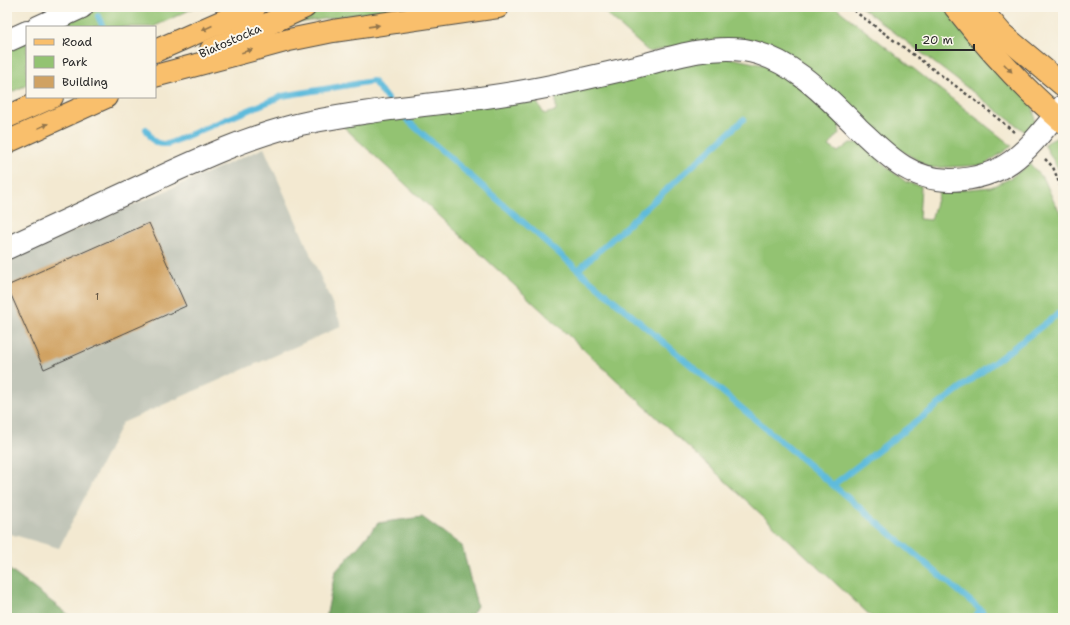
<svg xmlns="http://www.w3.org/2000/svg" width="1070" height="625" viewBox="0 0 1070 625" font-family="'Shantell Sans',sans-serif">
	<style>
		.industrial { fill: #c2c6b9 }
		.green { fill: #93c372; stroke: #5f774e }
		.forest { fill: #76a964; stroke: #506a48 }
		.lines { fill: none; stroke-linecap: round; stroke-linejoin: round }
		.stream { stroke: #5ebbdc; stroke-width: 6 }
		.building { fill: #d0a262 }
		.minor-casing { stroke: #494844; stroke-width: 24 }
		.major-casing { stroke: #494844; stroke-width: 24 }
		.highway-casing { stroke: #494844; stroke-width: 24 }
		.path { stroke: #494844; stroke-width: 2.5; stroke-dasharray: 3 3; stroke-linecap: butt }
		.minor { stroke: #fff; stroke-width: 22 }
		.major { stroke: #f9bf6c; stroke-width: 22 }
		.highway { stroke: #f9bf6c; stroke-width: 22 }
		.oneway { fill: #92754c }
		.labels { text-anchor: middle; stroke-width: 4; stroke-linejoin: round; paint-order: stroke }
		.number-label { font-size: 10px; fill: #544939 }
		.street-label { font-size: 12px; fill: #2b2b2b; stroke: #fbf7ec }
	</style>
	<rect width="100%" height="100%" fill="#fbf7ec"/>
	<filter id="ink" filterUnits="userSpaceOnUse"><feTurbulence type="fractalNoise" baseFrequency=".025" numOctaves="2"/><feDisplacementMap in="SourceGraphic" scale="8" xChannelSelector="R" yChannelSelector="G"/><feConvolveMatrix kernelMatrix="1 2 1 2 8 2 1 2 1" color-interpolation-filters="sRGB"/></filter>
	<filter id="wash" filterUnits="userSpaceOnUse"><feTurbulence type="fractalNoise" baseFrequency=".012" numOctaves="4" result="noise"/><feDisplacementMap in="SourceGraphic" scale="16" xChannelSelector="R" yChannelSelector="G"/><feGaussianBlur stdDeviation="0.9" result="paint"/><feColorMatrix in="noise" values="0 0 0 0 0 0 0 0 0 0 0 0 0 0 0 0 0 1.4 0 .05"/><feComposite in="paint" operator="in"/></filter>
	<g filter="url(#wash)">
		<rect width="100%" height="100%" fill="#f3e9d1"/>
		<polygon class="industrial" points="264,148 342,326 122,423 59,548 7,533 7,260"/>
		<g class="green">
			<polygon points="97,7 196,7 153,27 55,27"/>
			<polygon points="325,7 408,7 282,25"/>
			<polygon points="599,7 835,7 1012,146 984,165 930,168 874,134 795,57 757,40 704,41 649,52"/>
			<polygon points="861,7 946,7 1033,104 1035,122 1028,134"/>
			<polygon points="27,41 27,85 7,94 7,50"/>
			<polygon points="725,57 764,65 792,80 840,121 839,133 829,146 838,152 850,143 861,143 887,167 906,182 921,186 919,219 931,220 939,192 991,187 1009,179 1030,164 1044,179 1054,202 1063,216 1063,618 873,618 333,117 535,99 544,114 556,111 556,94 671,65"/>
			<polygon points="1056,138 1063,138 1063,177 1044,144"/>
		</g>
		<g class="forest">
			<polygon points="422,517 462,546 477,606 470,618 326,618 335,572 358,547 378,523"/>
			<polygon points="7,568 73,618 7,618"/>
		</g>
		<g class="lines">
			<g class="stream">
				<polyline points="98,16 103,27"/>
				<polyline points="407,120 578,270 981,610 986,618"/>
				<path d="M146,129C153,141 153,144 168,144L282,96L373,81L388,100"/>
				<polyline points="578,270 744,119"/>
				<polyline points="833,485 1063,310"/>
				<polyline points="974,618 981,610"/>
			</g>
		</g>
		<g id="blocks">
			<polygon class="building" points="149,223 186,306 44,369 7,286"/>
		</g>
	</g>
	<g filter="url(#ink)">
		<use href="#blocks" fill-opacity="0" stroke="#494844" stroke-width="1"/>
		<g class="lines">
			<g class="minor-casing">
				<g id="minor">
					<polyline points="38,27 82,7"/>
					<polyline points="7,41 27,32"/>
					<path d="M7,248C55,226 102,204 150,182C194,162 238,141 285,128C317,119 350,115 383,110C440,103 499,97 556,85C582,79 609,73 635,67C670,58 708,45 744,50C790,57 826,96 858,128C886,154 910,181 952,180C1010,178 1029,147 1063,106"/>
				</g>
			</g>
			<g class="major-casing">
				<g id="major">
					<path d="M955,7C987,48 1023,88 1063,122"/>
					<polyline points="979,7 1002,34 1063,85"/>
				</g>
			</g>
			<g class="highway-casing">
				<g id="highway">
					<polyline points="211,50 305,7"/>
					<polyline points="155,51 255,7"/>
					<polyline points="155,76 289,40 333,31 498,7"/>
					<polyline points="7,117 52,97"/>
					<polyline points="7,142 106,97"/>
				</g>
			</g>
			<g class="path">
				<polyline points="849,7 984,107 1014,132"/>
				<polyline points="1045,159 1053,167 1063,193"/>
			</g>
			<use href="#minor" class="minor"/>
			<use href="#major" class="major"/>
			<use href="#highway" class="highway"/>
		</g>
		<defs><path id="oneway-solid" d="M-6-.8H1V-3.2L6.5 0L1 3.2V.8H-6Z"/></defs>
		<g class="oneway">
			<use href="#oneway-solid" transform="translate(374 26) rotate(-8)"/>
			<use href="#oneway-solid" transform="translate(207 28) rotate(156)"/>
			<use href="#oneway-solid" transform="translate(247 51) rotate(-16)"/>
			<use href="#oneway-solid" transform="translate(1008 68) rotate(46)"/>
			<use href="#oneway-solid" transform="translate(43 126) rotate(-24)"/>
		</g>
	</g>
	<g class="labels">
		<g class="number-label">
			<text x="97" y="300">1</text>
		</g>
		<g class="street-label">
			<text transform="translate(230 41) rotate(-24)" y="4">Białostocka</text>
		</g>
	</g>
	<rect width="1070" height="625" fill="none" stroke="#fbf7ec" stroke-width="24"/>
	<rect x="26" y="26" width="130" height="72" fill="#fbf7ec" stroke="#a8a59f"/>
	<rect x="34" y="39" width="20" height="6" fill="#f9bf6c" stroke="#a8a59f"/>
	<text x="62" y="46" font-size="12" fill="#2b2b2b">Road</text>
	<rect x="34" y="56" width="20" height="12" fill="#93c372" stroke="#a8a59f"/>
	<text x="62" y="66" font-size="12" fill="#2b2b2b">Park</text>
	<rect x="34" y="76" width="20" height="12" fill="#d0a262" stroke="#a8a59f"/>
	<text x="62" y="86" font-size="12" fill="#2b2b2b">Building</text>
	<path d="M916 44v6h58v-6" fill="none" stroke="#2b2b2b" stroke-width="2"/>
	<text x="922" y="44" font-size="12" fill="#2b2b2b" stroke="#fbf7ec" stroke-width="3" paint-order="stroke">20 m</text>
</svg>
